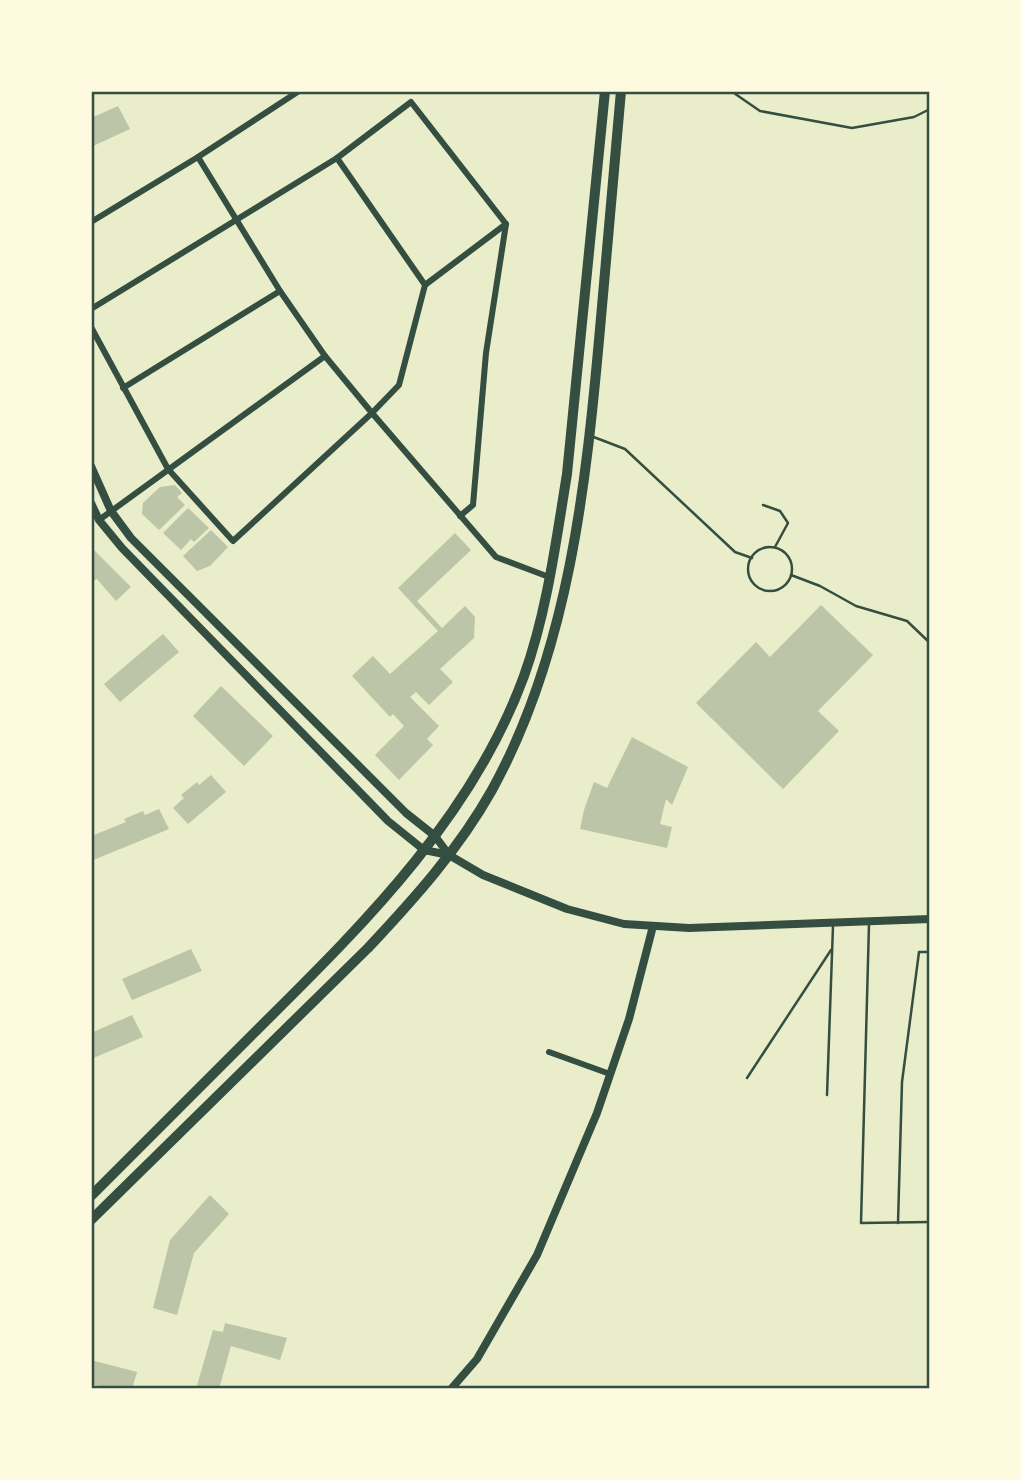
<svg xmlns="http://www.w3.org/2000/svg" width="1021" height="1480" viewBox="0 0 1021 1480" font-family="'PT Sans Narrow',sans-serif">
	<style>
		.building { fill: #bcc5a7 }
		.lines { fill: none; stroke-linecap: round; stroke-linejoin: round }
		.service { stroke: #344e41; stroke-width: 2.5 }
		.minor { stroke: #344e41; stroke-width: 6 }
		.tertiary { stroke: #344e41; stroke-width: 8 }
		.primary { stroke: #344e41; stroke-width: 10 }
		.neatline { fill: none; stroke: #344e41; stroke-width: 2.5 }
	</style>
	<rect width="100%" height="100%" fill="#e9edc9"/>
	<g class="building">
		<polygon points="118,106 130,129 91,147 91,118"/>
		<polygon points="175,485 182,493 177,497 185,505 159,530 142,514 143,503 160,487"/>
		<polygon points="188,508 209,528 194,542 191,539 181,550 163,533"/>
		<polygon points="211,530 228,547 210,566 197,571 183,556"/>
		<polygon points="455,533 471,550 417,601 442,628 465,606 475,617 474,638 440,669 453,682 429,705 416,692 410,697 439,726 427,739 433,745 399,780 375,755 404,726 393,714 390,717 352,676 373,656 390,674 438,631 398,588"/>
		<polygon points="93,549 131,587 116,601 97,579 91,582 91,550"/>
		<polygon points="821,605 873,655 818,711 839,731 783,789 696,703 756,642 770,657"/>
		<polygon points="163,634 179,652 120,702 104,684"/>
		<polygon points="221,686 273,736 244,766 193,716"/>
		<polygon points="632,737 688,767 672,805 666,799 660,824 672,827 667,848 580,829 584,810 594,782 607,788"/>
		<polygon points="211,775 226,792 188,824 173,808 184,798 181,795 197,782 199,785"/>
		<polygon points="159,809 169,829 91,861 91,828 94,835 126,822 124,819 143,811 145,815"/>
		<polygon points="191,949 202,971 132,1000 122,979"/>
		<polygon points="132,1015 143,1037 91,1059 91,1033"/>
		<polygon points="210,1195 229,1214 194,1253 177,1315 153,1308 170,1240"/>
		<polygon points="225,1323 287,1338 280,1360 231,1346 219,1389 196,1389 213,1330 223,1332"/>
		<polygon points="91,1360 137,1372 132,1389 110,1389 91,1384"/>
	</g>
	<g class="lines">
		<g class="service">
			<polyline points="731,91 760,111 852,128 914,117 930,109"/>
			<polyline points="591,436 625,449 735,552 752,558"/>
			<polyline points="763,505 780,511 788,523 775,547"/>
			<circle cx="770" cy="569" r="22"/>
			<polyline points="791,575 820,586 856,606 907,621 930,643"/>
			<polyline points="869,924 861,1223 930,1222"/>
			<polyline points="747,1078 831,950"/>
			<polyline points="827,1095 833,926"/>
			<polyline points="898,1223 902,1082 919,952 930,952"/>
		</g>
		<g class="minor">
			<polyline points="198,157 280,291 325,356 372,413 496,557 549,577"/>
			<polyline points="337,158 411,102 506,224 486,353 473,505 460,516"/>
			<polyline points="91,222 198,157 299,91"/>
			<polyline points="425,285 506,224"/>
			<polyline points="91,309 337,158 425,285 399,385 372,413 233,541 168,469 91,327"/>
			<polyline points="123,388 280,291"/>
			<polyline points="99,520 325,356"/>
			<polyline points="549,1052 610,1074"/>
		</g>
		<g class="tertiary">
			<polyline points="91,466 111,511 131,538 406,813 435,836 449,855"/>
			<polyline points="91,503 99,520 122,548 388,821 424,850 449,855 483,875 567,909 624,924 689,928 930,919"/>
			<polyline points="451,1389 477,1359 537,1255 597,1113 629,1019 653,926"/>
		</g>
		<g class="primary">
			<path d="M91,1196C150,1137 208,1079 267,1020C369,919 474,813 524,676C547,612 556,541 567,474L605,91"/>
			<path d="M91,1220L368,948C414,899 459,849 492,790C569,650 586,485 600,329C607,249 614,170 621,91"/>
		</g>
	</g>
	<rect width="1021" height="1480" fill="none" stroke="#fefae0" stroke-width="186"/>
	<rect x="93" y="93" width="835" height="1294" class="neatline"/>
</svg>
